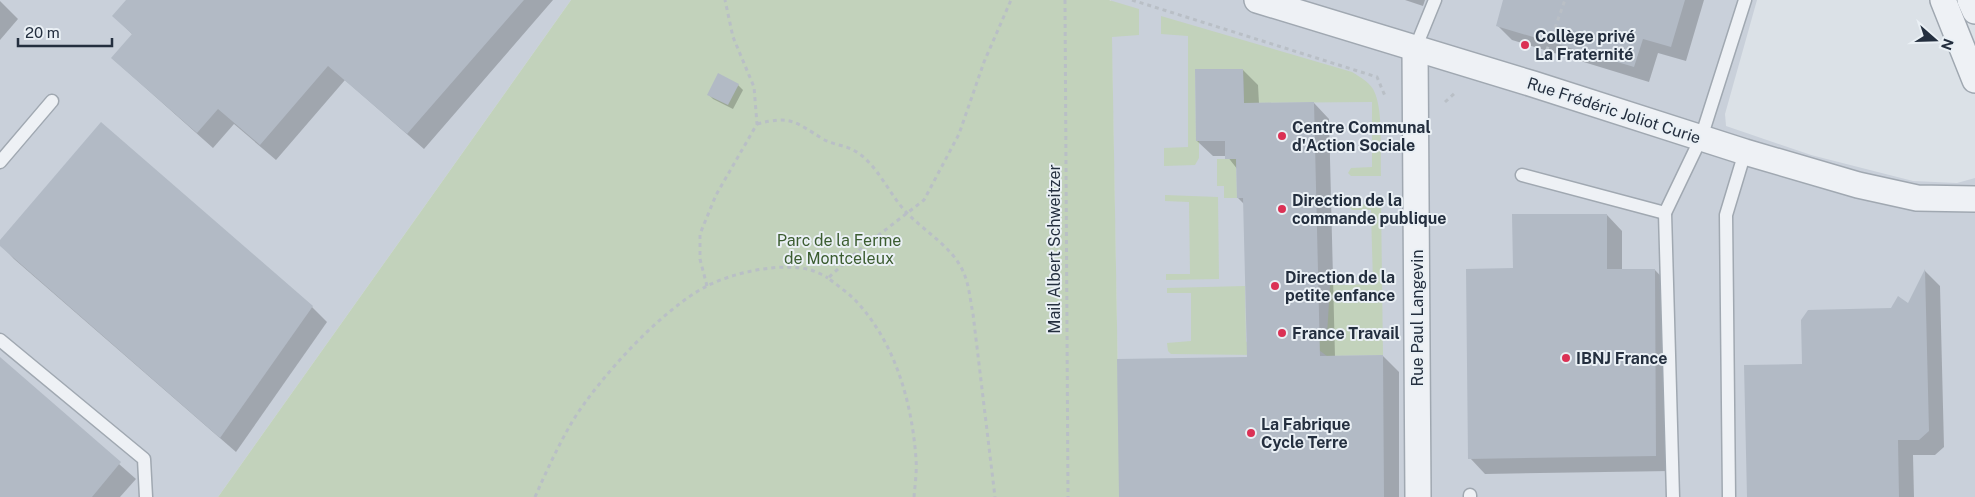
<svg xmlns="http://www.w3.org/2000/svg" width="1975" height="497" viewBox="0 0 1975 497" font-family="'Public Sans',sans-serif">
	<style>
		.built { fill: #c9d0da }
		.green { fill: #c2d2bb }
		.shadow { fill: #0003 }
		.building { fill: #b2bac5 }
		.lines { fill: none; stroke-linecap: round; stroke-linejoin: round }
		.service-casing { stroke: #a0a8b1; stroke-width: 15 }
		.minor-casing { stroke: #a0a8b1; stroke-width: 28 }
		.path { stroke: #b9bfc6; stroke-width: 3; stroke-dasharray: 4 4; stroke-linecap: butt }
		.service { stroke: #eef1f5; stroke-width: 12 }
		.minor { stroke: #eef1f5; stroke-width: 25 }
		.poi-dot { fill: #db3155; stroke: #eaf0f5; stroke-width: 2 }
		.labels { text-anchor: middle; stroke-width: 4; stroke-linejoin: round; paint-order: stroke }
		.poi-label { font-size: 16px; font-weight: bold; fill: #242f3f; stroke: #eaf0f5; text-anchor: start }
		.street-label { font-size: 16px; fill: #242f3f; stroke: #eaf0f5 }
		.park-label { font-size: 16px; fill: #3b5c30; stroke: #eaf0f5 }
	</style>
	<rect width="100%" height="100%" fill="#dbe1e7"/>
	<g class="built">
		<polygon points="0,0 571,0 218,497 0,497"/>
		<polygon points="1111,0 1757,0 1725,114 1726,126 1811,155 1913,181 1957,183 1975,178 1975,497 1120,497"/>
	</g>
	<g class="green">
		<polygon points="571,0 1109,0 1139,9 1139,35 1112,37 1120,497 218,497"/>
		<path d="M1161,16L1352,72C1360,77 1368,81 1373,89C1384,108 1380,154 1381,176H1351L1348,173L1351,168L1372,167V102L1244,103L1243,69H1195L1196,141H1199V158L1195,165L1164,166V148L1188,147V36L1161,34Z"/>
		<polygon points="1217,159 1236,159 1237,198 1224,198 1224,186 1217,186"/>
		<polygon points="1165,195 1218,197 1219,279 1166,280 1166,274 1190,274 1189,202 1165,201"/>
		<polygon points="1381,203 1383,355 1327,356 1316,348 1313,340 1324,339 1327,335 1330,285 1373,284 1371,210 1352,210 1349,207 1351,205"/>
		<polygon points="1245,286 1246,341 1255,355 1171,354 1168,351 1167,343 1191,341 1191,293 1167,293 1167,288"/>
	</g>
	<g class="shadow">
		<polygon points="127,0 553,0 424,149 345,80 276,160 234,124 213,148 112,58 133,35 114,16"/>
		<polygon points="1405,0 1425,0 1423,6"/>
		<polygon points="1505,0 1704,0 1686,61 1658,53 1649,82 1512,40 1497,25"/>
		<polygon points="0,1 18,19 0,40"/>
		<polygon points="1243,70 1258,85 1259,104 1314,103 1329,119 1335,357 1383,356 1399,372 1399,497 1120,497 1248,358 1244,204 1238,198 1238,170 1227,156 1213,156 1197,141"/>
		<polygon points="738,85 743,90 733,109 713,99 708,94"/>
		<polygon points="1607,215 1622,231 1622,270 1655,270 1670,286 1671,471 1485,474 1470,458 1514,270"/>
		<polygon points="0,242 312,307 327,322 236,452 14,259 0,244"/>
		<polygon points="1925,271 1940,286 1944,447 1935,455 1913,455 1914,497 1749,497 1803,365 1891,309 1908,305"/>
		<polygon points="0,359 136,479 120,497 0,497"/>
	</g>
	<g class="building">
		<polygon points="126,0 524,0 407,134 328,66 260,145 218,109 197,133 111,58 132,34 112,16"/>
		<polygon points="1503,0 1685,0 1671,47 1643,39 1634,67 1496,26"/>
		<polygon points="1195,69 1243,69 1244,103 1314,102 1320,356 1383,355 1384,497 1119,497 1117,359 1247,357 1243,198 1237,198 1236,159 1225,159 1225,141 1196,141"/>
		<polygon points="718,73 739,84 728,105 707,95"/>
		<polygon points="101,122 313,306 220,438 0,246 0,240"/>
		<polygon points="1512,214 1607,214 1607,269 1655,269 1656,456 1468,459 1466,269 1513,268"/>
		<polygon points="1925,269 1929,431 1919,440 1898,440 1899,497 1747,497 1744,365 1802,364 1801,320 1808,310 1891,308 1898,296 1908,303"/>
		<polygon points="0,357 121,462 92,497 0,497"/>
	</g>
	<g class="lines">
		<g class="service-casing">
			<g id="service">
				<polyline points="1415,49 1435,0"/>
				<polyline points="0,162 52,101"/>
				<polyline points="1522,175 1665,213 1701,138 1745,0"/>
				<polyline points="1665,213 1673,497"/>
				<polyline points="0,340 144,459 146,497"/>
				<polyline points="1470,495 1470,497"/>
				<polyline points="1729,497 1726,215 1745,152"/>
			</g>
		</g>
		<g class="minor-casing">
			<g id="minor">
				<polyline points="1257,0 1533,84 1745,152 1858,185 1917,198 1975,199"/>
				<polyline points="1943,0 1975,80"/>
				<polyline points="1970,0 1975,11"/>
				<polyline points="1415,49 1418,497"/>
			</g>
		</g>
		<g class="path">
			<polyline points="1065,0 1068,497"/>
			<polyline points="1132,0 1377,77 1385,96"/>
			<polyline points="1544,58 1565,0"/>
			<polyline points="1445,102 1455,93 1457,93"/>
			<path d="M757,124C791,115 795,122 823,139C833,145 845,145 855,151C878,164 890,197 909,215C926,232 951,247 962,269C969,283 970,299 973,314L995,497"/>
			<polyline points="707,286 700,259 700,234 716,195 757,124 754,87 733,37 725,0"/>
			<path d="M535,497C546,472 558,446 572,422C599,378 662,309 707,286C734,272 782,262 811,270C817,272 823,275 828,278"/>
			<path d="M914,497C915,485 917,471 916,459C912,402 895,342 855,300C847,292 837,285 828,278L858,251L924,200L959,134L984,62L1011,0"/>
		</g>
		<use href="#service" class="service"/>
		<use href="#minor" class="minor"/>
	</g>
	<g class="poi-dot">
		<circle cx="1525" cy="45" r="5"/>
		<circle cx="1282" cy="136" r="5"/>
		<circle cx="1282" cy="209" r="5"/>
		<circle cx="1275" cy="286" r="5"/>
		<circle cx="1282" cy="333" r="5"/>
		<circle cx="1566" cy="358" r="5"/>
		<circle cx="1251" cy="433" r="5"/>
	</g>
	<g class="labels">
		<g class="poi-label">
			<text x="1535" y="42">Collège privé<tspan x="1535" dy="18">La Fraternité</tspan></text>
			<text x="1292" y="133">Centre Communal<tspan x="1292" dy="18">d'Action Sociale</tspan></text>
			<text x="1292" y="206">Direction de la<tspan x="1292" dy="18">commande publique</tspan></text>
			<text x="1285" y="283">Direction de la<tspan x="1285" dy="18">petite enfance</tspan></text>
			<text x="1292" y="339">France Travail</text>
			<text x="1576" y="364">IBNJ France</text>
			<text x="1261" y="430">La Fabrique<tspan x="1261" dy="18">Cycle Terre</tspan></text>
		</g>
		<g class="street-label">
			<text transform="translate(1614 110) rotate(18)" y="6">Rue Frédéric Joliot Curie</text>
			<text transform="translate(1054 249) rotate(-90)" y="6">Mail Albert Schweitzer</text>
			<text transform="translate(1417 318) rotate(-90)" y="6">Rue Paul Langevin</text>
		</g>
		<g class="park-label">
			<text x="839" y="246">Parc de la Ferme<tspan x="839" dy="18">de Montceleux</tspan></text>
		</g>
	</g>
	<g transform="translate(1935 40) rotate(110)" stroke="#eaf0f5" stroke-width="4" paint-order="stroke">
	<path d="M0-4L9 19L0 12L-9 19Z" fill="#242f3f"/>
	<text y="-8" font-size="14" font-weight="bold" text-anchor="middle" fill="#242f3f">N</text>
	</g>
	<path d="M18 38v8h94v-8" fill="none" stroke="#242f3f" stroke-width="2.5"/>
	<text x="25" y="38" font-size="15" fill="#242f3f" stroke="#eaf0f5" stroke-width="4" paint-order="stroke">20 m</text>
</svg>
